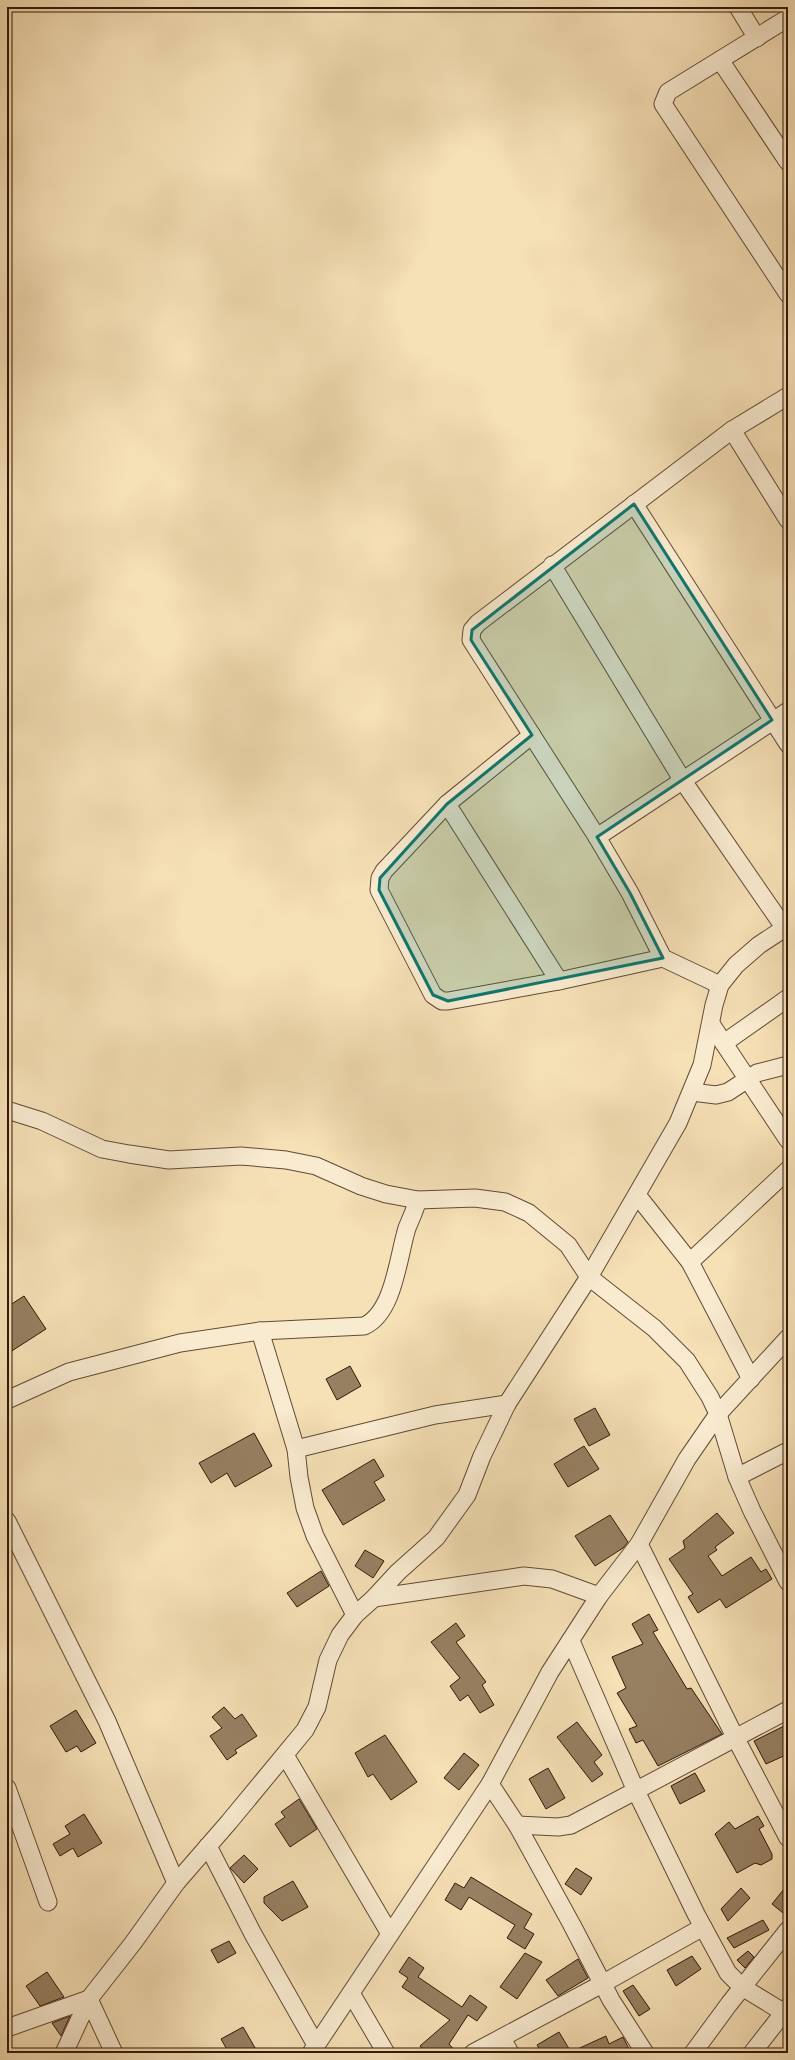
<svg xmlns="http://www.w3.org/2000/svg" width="795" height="2060" viewBox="0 0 795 2060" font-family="'Gentium Book Plus',serif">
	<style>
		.building { fill: #978062; stroke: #311808 }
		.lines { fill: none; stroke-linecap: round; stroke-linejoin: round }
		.minor-casing { stroke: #624a34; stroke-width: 19 }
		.minor { stroke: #f9ebd0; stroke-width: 17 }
		.marked { fill: #0f766e; fill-opacity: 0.2; stroke: #0f766e; stroke-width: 3; stroke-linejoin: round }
	</style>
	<rect width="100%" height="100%" fill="#f6e0b6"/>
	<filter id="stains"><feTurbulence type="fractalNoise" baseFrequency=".005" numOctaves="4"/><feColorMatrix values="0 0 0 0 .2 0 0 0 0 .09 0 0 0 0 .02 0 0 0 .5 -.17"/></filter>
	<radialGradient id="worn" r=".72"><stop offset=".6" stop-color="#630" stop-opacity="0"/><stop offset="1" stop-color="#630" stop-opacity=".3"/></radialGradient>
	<g class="building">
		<polygon points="24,1296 46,1329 7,1354 7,1307"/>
		<polygon points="350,1366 361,1386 337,1400 326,1379"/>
		<polygon points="595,1408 610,1435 589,1446 574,1419"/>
		<polygon points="254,1433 272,1466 235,1487 227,1473 211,1483 199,1463"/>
		<polygon points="584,1446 599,1469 568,1487 554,1464"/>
		<polygon points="374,1459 384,1476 374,1482 385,1500 343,1525 322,1490"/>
		<polygon points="717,1513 734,1533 715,1547 717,1550 708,1556 722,1576 751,1557 761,1572 766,1569 772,1579 726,1608 720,1599 698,1613 688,1597 693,1594 669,1559 685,1548 683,1541"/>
		<polygon points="610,1515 628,1542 623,1548 595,1566 575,1536"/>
		<polygon points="365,1550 384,1561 373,1578 355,1566"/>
		<polygon points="321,1571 329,1586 297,1607 287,1593"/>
		<polygon points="649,1614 658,1630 653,1632 687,1689 691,1688 722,1734 658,1766 643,1740 636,1743 629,1729 637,1726 617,1693 626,1688 612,1657 643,1644 632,1624"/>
		<polygon points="456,1623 465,1636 456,1642 486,1682 482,1685 494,1705 480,1713 468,1695 460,1701 450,1686 460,1678 431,1642"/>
		<polygon points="224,1707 235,1719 242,1714 257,1736 235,1750 237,1753 227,1760 210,1736 222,1728 212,1717"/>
		<polygon points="76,1710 96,1743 81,1752 77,1746 66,1752 50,1726"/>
		<polygon points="577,1722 602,1755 594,1762 603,1774 592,1782 557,1737"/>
		<polygon points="788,1724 788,1754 766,1764 754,1741"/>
		<polygon points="385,1735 417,1782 391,1800 373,1774 368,1777 355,1753"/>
		<polygon points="464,1753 479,1765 459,1790 444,1778"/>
		<polygon points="548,1768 565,1798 546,1809 529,1779"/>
		<polygon points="695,1773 705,1791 680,1804 671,1786"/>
		<polygon points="299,1799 317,1829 290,1847 275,1824 285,1817 281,1812"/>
		<polygon points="84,1814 102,1843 78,1857 73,1848 60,1856 53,1844 70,1834 65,1826"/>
		<polygon points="758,1816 764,1826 759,1829 772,1854 772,1859 761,1865 755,1863 737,1873 715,1834 729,1822 735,1829"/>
		<polygon points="244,1855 258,1869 244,1883 230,1868"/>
		<polygon points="576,1868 592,1878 581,1895 565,1884"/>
		<polygon points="471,1877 532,1914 524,1928 534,1934 525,1949 507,1938 515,1925 469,1897 461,1910 445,1900 455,1883 464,1888"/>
		<polygon points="293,1881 308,1907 282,1921 264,1903 264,1897"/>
		<polygon points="788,1884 788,1917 772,1904"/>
		<polygon points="741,1888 750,1898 728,1921 721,1909"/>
		<polygon points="763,1920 769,1930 734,1948 727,1938"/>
		<polygon points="229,1941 236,1953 218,1963 211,1950"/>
		<polygon points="748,1951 754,1957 745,1968 737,1960"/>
		<polygon points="525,1953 542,1962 517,1999 500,1987"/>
		<polygon points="692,1956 701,1969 676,1986 667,1970"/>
		<polygon points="409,1957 424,1968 418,1977 462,2007 470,1995 487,2007 477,2021 468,2015 449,2044 457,2053 426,2053 420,2046 450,2020 402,1987 408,1978 399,1972"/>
		<polygon points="578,1959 588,1978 558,1996 546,1980"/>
		<polygon points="47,1972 64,1997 40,2006 26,1986"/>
		<polygon points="633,1985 650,2009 639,2016 623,1991"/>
		<polygon points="70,2016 61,2036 52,2023"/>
		<polygon points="243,2027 258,2053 229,2053 221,2039"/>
		<polygon points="559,2032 571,2052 606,2036 609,2044 623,2037 631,2053 542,2053 537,2045"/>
	</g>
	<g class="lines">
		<g class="minor-casing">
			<g id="minor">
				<polyline points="738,7 757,38"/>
				<polyline points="788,18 668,92 663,104 788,294"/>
				<polyline points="720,60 788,162"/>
				<polyline points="732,430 788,520"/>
				<polyline points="634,504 788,744"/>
				<polyline points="552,565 683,781 788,933"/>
				<polyline points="532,735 447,804 384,871 380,878 379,890 433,995 442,1001 448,1001 559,981 663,958"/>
				<polyline points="447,804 559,981"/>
				<polyline points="597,837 788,711"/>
				<polyline points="720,985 663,958 630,893 597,837 471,640 472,630 478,623 732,430 788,396"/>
				<polyline points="711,1024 788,1140"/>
				<polyline points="724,1043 788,998"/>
				<polyline points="692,1092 716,1095 728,1092 757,1073 788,1065"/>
				<polyline points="7,1110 42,1121 102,1149 129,1154 169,1160 241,1156 286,1160 316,1166 361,1186 386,1194 418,1200 475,1198 505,1202 529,1213 568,1245 589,1277 654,1328 687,1361 710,1397 718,1414 737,1477 752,1511 788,1582"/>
				<polyline points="637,1195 690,1262 751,1379"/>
				<polyline points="690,1262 788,1170"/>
				<polyline points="260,1331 296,1449 299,1477 305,1508 315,1536 355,1615"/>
				<path d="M7,1400L69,1372L180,1343L260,1331L364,1326C394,1313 398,1257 407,1228C411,1219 415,1209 418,1200"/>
				<polyline points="296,1449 435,1415 507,1404"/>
				<polyline points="737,1477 788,1451"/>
				<polyline points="7,1521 107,1721 176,1883"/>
				<polyline points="639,1544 735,1737 788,1838"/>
				<polyline points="374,1598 524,1576 552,1579 599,1596"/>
				<polyline points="571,1641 636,1791 696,1914 728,1973 742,1987 783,2012"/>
				<polyline points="285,1755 390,1934"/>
				<polyline points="490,1784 517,1825 572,1925 611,2000 645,2053"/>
				<polyline points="7,1788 48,1902"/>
				<polyline points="517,1825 558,1827 571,1825 788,1710"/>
				<polyline points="208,1846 253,1934 316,2045"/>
				<polyline points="351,1993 386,2053"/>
				<polyline points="7,2028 89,1999 114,2053"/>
				<polyline points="502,2038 510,2053"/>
				<polyline points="64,2053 89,1999 133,1943 176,1883 229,1822 305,1730 317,1707 328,1660 340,1635 355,1615 374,1598 398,1572 436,1538 467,1495 482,1456 507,1404 589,1277 678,1123 702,1065 714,1005 720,985 736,965 759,945 788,926"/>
				<polyline points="311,2053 490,1784 550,1672 599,1596 639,1544 687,1459 718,1414 788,1338"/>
				<polyline points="473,2053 602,1984 703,1927"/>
				<polyline points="693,2053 729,2004 788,1930"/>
				<polyline points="752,2053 788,2007"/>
			</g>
		</g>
		<use href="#minor" class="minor"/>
	</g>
	<path class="marked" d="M634,504L772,720L597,837L630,893L663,958L448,1001L433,995L379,890L380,878L447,804L532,735L471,640L472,630Z"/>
	<rect width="795" height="2060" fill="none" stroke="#f6e0b6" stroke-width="24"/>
	<rect x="8" y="8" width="779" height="2044" fill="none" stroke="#311808" stroke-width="2"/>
	<rect x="12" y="12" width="771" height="2036" fill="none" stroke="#311808"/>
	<rect width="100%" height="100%" filter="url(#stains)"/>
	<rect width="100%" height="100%" fill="url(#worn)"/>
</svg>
